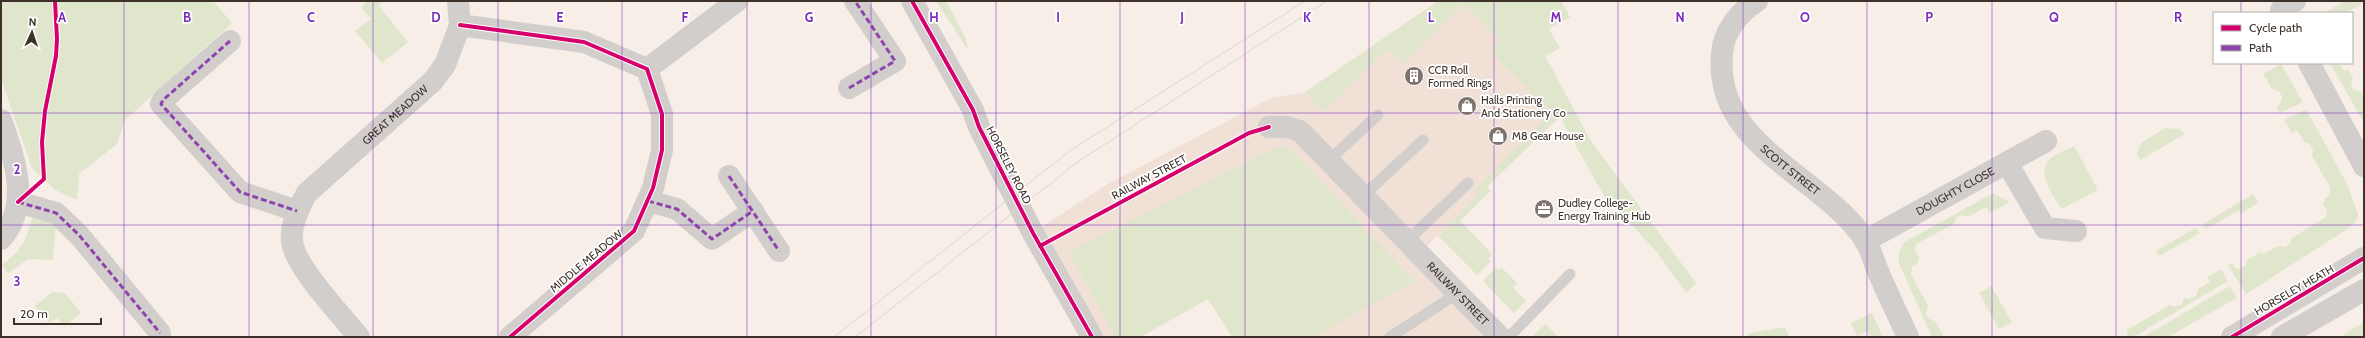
<svg xmlns="http://www.w3.org/2000/svg" width="2365" height="338" viewBox="0 0 2365 338" font-family="Cabin,sans-serif">
	<style>
		.industrial { fill: #f0e0d6 }
		.green { fill: #e0e6cc }
		.lines { fill: none; stroke-linecap: round; stroke-linejoin: round }
		.service { stroke: #d2cecc; stroke-width: 11 }
		.minor { stroke: #d2cecc; stroke-width: 22 }
		.tertiary { stroke: #d2cecc; stroke-width: 22 }
		.trunk { stroke: #d2cecc; stroke-width: 22 }
		.tram { stroke: #d9d6d4; stroke-width: 1 }
		.quiet { stroke: #8e44ad; stroke-width: 3; stroke-dasharray: 6 3; stroke-linecap: butt }
		.cycleway-casing { stroke: #fff; stroke-width: 6 }
		.cycleway { stroke: #d6006c; stroke-width: 4 }
		.grid { fill: none; stroke: #7b2cbf; stroke-width: 1; stroke-opacity: 0.55 }
		.labels { text-anchor: middle; stroke-width: 3.5; stroke-linejoin: round; paint-order: stroke }
		.poi-label { font-size: 11px; fill: #3d312a; stroke: #fff; text-anchor: start }
		.street-label { font-size: 11px; fill: #3d312a; stroke: #fff }
		.grid-label { font-size: 13px; text-anchor: middle; font-weight: bold; fill: #7b2cbf; stroke: #fff; stroke-width: 3.5; stroke-linejoin: round; paint-order: stroke }
	</style>
	<rect width="100%" height="100%" fill="#f8eee8"/>
	<polygon class="industrial" points="1438,1 1515,1 1571,104 1420,253 1500,337 1232,337 1208,299 1140,337 1092,337 1033,233 1106,185 1271,98 1306,92"/>
	<g class="green">
		<polygon points="1,1 213,1 232,23 125,120 117,144 79,174 77,200 55,190 32,168 1,79"/>
		<polygon points="368,1 383,1 378,5 408,42 382,63 355,31 371,19 361,7"/>
		<polygon points="936,1 946,1 966,39 968,50"/>
		<polygon points="1438,1 1561,1 1570,17 1549,29 1560,48 1545,56 1591,141 1696,283 1686,293 1657,252 1604,196 1560,117 1487,186 1491,191 1460,221 1492,254 1488,258 1491,261 1477,275 1438,236 1478,195 1475,190 1552,112 1490,51 1500,41 1463,4 1403,64 1388,49 1323,112 1305,92"/>
		<polygon points="2344,1 2364,3 2345,13 2325,13"/>
		<polygon points="2330,63 2339,63 2344,71 2348,69 2353,78 2351,84 2354,90 2361,92 2364,98 2364,123"/>
		<polygon points="2281,64 2303,102 2280,113 2276,106 2280,104 2282,97 2279,91 2272,89 2263,74"/>
		<polygon points="2306,109 2347,184 2358,214 2357,220 2349,228 2246,294 2228,265 2232,263 2234,267 2240,269 2246,265 2248,259 2261,252 2263,254 2278,246 2284,247 2290,244 2292,238 2326,217 2327,210 2323,205 2325,198 2330,195 2330,187 2312,156 2313,150 2310,144 2304,142 2297,130 2292,133 2284,120"/>
		<polygon points="2165,128 2179,129 2185,134 2140,160 2137,154 2141,143"/>
		<path d="M2074,146L2098,190L2062,209C2054,198 2036,173 2049,160C2055,154 2067,150 2074,146Z"/>
		<polygon points="1285,147 1293,151 1414,281 1313,337 1232,337 1208,299 1140,337 1115,337 1069,252 1272,149"/>
		<polygon points="1993,193 2010,202 1990,213 1986,207 1968,217 1962,215 1956,218 1954,224 1916,244 1915,251 1919,257 1917,264 1912,267 1911,274 1928,306 1926,313 1929,319 1935,321 1944,337 1932,337 1899,263 1899,252 1903,243"/>
		<polygon points="2253,194 2258,203 2241,214 2239,210 2206,229 2203,224"/>
		<path d="M33,215L43,218L56,226L53,260L28,259L8,274L2,265C24,247 25,243 33,215Z"/>
		<polygon points="2196,228 2200,233 2159,256 2156,251"/>
		<polygon points="1496,267 1499,270 1502,268 1517,283 1513,287 1526,301 1514,313 1483,281"/>
		<polygon points="2221,269 2228,281 2133,337 2127,337 2127,330 2170,305 2175,307 2182,304 2184,298 2190,299 2196,296 2198,289 2210,282 2207,277"/>
		<polygon points="1991,286 2012,322 1999,329 1979,293"/>
		<polygon points="2230,286 2237,298 2168,337 2143,337"/>
		<polygon points="52,292 65,293 81,313 65,326 57,318 49,323 35,306"/>
		<polygon points="1872,313 1883,337 1872,337 1867,331 1857,336 1851,323"/>
		<polygon points="2364,322 2364,337 2340,337"/>
		<polygon points="1546,324 1558,337 1535,337 1533,335"/>
		<polygon points="1785,327 1789,337 1746,337 1750,333"/>
	</g>
	<g class="lines">
		<g class="service">
			<polyline points="1329,160 1378,115"/>
			<polyline points="1363,196 1423,140"/>
			<polyline points="1407,241 1468,183"/>
			<polyline points="1390,337 1458,293"/>
			<polyline points="1509,337 1570,274"/>
		</g>
		<g class="minor">
			<path id="s1" d="M1757,1C1739,12 1723,32 1722,54C1713,146 1823,176 1865,240C1871,249 1873,261 1878,271C1887,293 1898,315 1908,337"/>
			<polyline points="2281,10 2295,1"/>
			<polyline points="460,25 584,42 647,69 662,114 662,150 653,188 634,231 510,337"/>
			<polyline points="230,41 163,100 161,104 240,192 297,211"/>
			<polyline points="2309,63 2364,166"/>
			<polyline points="647,69 737,1"/>
			<polyline points="849,88 895,61 855,1"/>
			<path d="M1,120C15,158 31,205 1,239"/>
			<path id="s2" d="M1269,127H1287L1300,131L1500,337"/>
			<polyline points="2007,163 2045,228 2076,231"/>
			<polyline points="729,176 779,251"/>
			<polyline points="648,201 677,209 712,239 753,211"/>
			<polyline points="18,202 56,213 79,235 160,333"/>
			<path id="s3" d="M1865,241L2046,141"/>
			<path id="s4" d="M359,337C341,315 296,268 292,242C290,225 299,207 307,193L432,82L445,65L460,25L458,1"/>
		</g>
		<polyline class="tertiary" points="912,1 973,110 979,127 1033,233 1092,337"/>
		<g class="trunk">
			<polyline points="2232,337 2364,258"/>
			<polyline points="2282,337 2364,290"/>
		</g>
		<g class="tram">
			<polyline points="834,337 1071,150 1305,1"/>
			<polyline points="855,337 1079,161 1327,1"/>
		</g>
		<g class="quiet">
			<polyline points="230,41 163,100 161,104 240,192 297,211"/>
			<polyline points="849,88 895,61 855,1"/>
			<polyline points="729,176 779,251"/>
			<polyline points="648,201 677,209 712,239 753,211"/>
			<polyline points="18,202 56,213 79,235 160,333"/>
		</g>
		<g class="cycleway-casing">
			<g id="cycleway">
				<polyline points="912,1 973,110 979,127 1033,233 1092,337"/>
				<polyline points="460,25 584,42 647,69 662,114 662,150 653,188 634,231 510,337"/>
				<polyline points="18,202 44,179 42,142 45,111 56,56 57,39 55,1"/>
				<polyline points="1040,246 1249,133 1269,127"/>
				<polyline points="2232,337 2364,258"/>
			</g>
		</g>
		<use href="#cycleway" class="cycleway"/>
	</g>
	<path class="grid" d="M124,1V337M249,1V337M373,1V337M498,1V337M622,1V337M747,1V337M871,1V337M996,1V337M1120,1V337M1245,1V337M1369,1V337M1494,1V337M1618,1V337M1743,1V337M1867,1V337M1992,1V337M2116,1V337M2241,1V13M2241,63V337M1,113H2364M1,225H2364"/>
	<defs>
		<g id="building-disc" transform="scale(1)"><circle r="9.5" fill="#7e736c" stroke="#fff"/><path d="M-4-6H4V6H1V3H-1V6H-4ZM-2.5-4.3h1.7v1.8h-1.7ZM.8-4.3h1.7v1.8H.8ZM-2.5-1h1.7V.8h-1.7ZM.8-1h1.7V.8H.8Z" fill="#fff"/></g>
		<g id="shop-disc" transform="scale(1)"><circle r="9.5" fill="#7e736c" stroke="#fff"/><path d="M-5-2.5h2.3a2.7 3.5 0 0 1 5.4 0H5L5.5 6h-11ZM-1.5-2.5h3a1.5 2.3 0 0 0-3 0Z" fill="#fff"/></g>
		<g id="office-disc" transform="scale(1)"><circle r="9.5" fill="#7e736c" stroke="#fff"/><path d="M-6-3h4V-5.5h4V-3h4V5H-6ZM-1-4.5V-3h2v-1.5ZM-6 0V1H6V0Z" fill="#fff"/></g>
	</defs>
	<g fill-rule="evenodd">
		<use href="#building-disc" x="1414" y="76"/>
		<use href="#shop-disc" x="1467" y="106"/>
		<use href="#shop-disc" x="1498" y="136"/>
		<use href="#office-disc" x="1544" y="209"/>
	</g>
	<g class="labels">
		<g class="poi-label">
			<text x="1428" y="74">CCR Roll<tspan x="1428" dy="13">Formed Rings</tspan></text>
			<text x="1481" y="104">Halls Printing<tspan x="1481" dy="13">And Stationery Co</tspan></text>
			<text x="1512" y="140">M8 Gear House</text>
			<text x="1558" y="207">Dudley College-<tspan x="1558" dy="13">Energy Training Hub</tspan></text>
		</g>
		<g class="street-label">
			<text dy="4" stroke="none"><textPath href="#s4" startOffset="287">GREAT MEADOW</textPath></text>
			<text transform="translate(1009 165) rotate(63)" y="4">HORSELEY ROAD</text>
			<text dy="4" stroke="none"><textPath href="#s1" startOffset="207">SCOTT STREET</textPath></text>
			<text transform="translate(1149 177) rotate(-28)" y="4">RAILWAY STREET</text>
			<text dy="4" stroke="none"><textPath href="#s3" startOffset="103">DOUGHTY CLOSE</textPath></text>
			<text transform="translate(586 261) rotate(-40)" y="4">MIDDLE MEADOW</text>
			<text transform="translate(2294 290) rotate(-30)" y="4">HORSELEY HEATH</text>
			<text dy="4" stroke="none"><textPath href="#s2" startOffset="258">RAILWAY STREET</textPath></text>
		</g>
	</g>
	<g class="grid-label">
		<text x="62" y="22">A</text>
		<text x="187" y="22">B</text>
		<text x="311" y="22">C</text>
		<text x="436" y="22">D</text>
		<text x="560" y="22">E</text>
		<text x="685" y="22">F</text>
		<text x="809" y="22">G</text>
		<text x="934" y="22">H</text>
		<text x="1058" y="22">I</text>
		<text x="1182" y="22">J</text>
		<text x="1307" y="22">K</text>
		<text x="1431" y="22">L</text>
		<text x="1556" y="22">M</text>
		<text x="1680" y="22">N</text>
		<text x="1805" y="22">O</text>
		<text x="1929" y="22">P</text>
		<text x="2054" y="22">Q</text>
		<text x="2178" y="22">R</text>
		<text x="17" y="174">2</text>
		<text x="17" y="286">3</text>
	</g>
	<rect width="2365" height="338" fill="none" stroke="#3d312a" stroke-width="4"/>
	<rect x="2213" y="12" width="140" height="52" fill="#ffffff" stroke="#b1adaa"/>
	<rect x="2221" y="25" width="20" height="6" fill="#d6006c" stroke="#b1adaa"/>
	<text x="2249" y="32" font-size="12" fill="#3d312a">Cycle path</text>
	<rect x="2221" y="45" width="20" height="6" fill="#8e44ad" stroke="#b1adaa"/>
	<text x="2249" y="52" font-size="12" fill="#3d312a">Path</text>
	<g transform="translate(32 32) rotate(3)" stroke="#ffffff" stroke-width="3" paint-order="stroke">
	<path d="M0-3L7 15L0 10L-7 15Z" fill="#3d312a"/>
	<text y="-6" font-size="11" font-weight="bold" text-anchor="middle" fill="#3d312a">N</text>
	</g>
	<path d="M14 318v6h87v-6" fill="none" stroke="#3d312a" stroke-width="2"/>
	<text x="20" y="318" font-size="12" fill="#3d312a" stroke="#ffffff" stroke-width="3" paint-order="stroke">20 m</text>
</svg>
